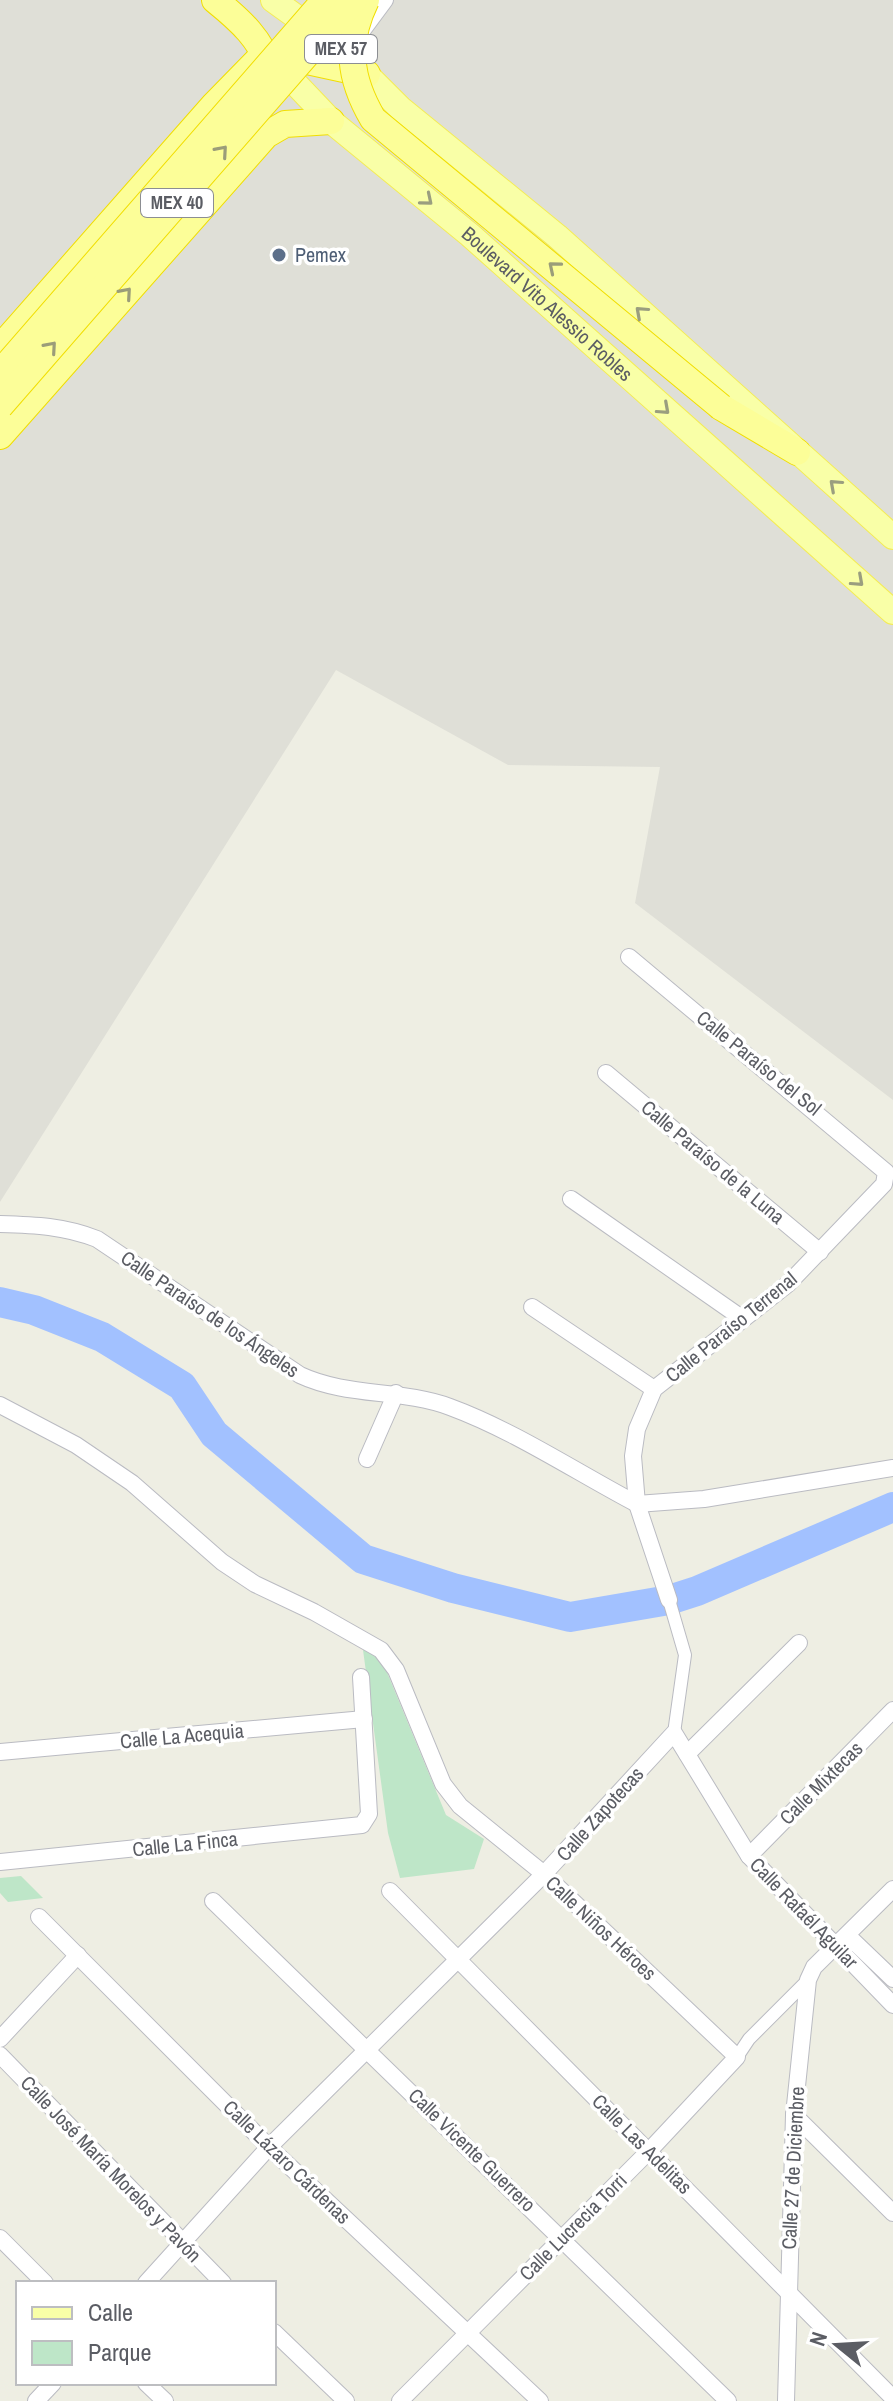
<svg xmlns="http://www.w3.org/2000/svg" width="893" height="2401" viewBox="0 0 893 2401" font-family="'Archivo Narrow',sans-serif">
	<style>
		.industrial { fill: #dfdfd7 }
		.green { fill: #bee6c8 }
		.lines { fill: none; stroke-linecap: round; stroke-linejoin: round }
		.river { stroke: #a2c1ff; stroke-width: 30 }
		.pedestrian-casing { stroke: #babbc2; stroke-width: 14 }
		.minor-casing { stroke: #babbc2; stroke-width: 18 }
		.primary-casing { stroke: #f4ec56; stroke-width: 26 }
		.trunk-casing { stroke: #f1de00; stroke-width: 28 }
		.pedestrian { stroke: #fff; stroke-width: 12 }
		.minor { stroke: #fff; stroke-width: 16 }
		.primary { stroke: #f9ffa7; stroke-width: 24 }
		.trunk { stroke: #fcfe98; stroke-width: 26 }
		.trunk-bridge-casing { stroke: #f1de00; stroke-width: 28; stroke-linecap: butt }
		.trunk-bridge { stroke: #fcfe98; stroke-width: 26 }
		.oneway { stroke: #9b9d79 }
		.oneway2 { stroke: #9a9e7f }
		.service-dot { fill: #5c6f8a; stroke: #fff; stroke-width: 3 }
		.labels { text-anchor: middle; stroke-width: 7; stroke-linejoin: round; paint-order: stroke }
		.shield { fill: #fff; stroke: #8c8e92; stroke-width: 2 }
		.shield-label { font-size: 18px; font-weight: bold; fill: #5b5d64 }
		.service-label { font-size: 20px; fill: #4e5e75; stroke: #fff; text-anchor: start }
		.street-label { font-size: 20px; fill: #5b5d64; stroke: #fff }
	</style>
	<rect width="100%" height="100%" fill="#eeeee3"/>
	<polygon class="industrial" points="0,0 893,0 893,1100 635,903 660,767 508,765 336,670 0,1202"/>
	<g class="green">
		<polygon points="363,1650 379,1653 446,1815 484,1839 474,1869 400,1878 388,1833"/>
		<polygon points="21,1876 43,1898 8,1902 0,1893 0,1878"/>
	</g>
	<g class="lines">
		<polyline class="river" points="0,1302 34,1310 102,1337 182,1386 214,1434 363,1559 453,1588 570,1617 669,1600 697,1591 893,1507"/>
		<g class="pedestrian-casing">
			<g id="pedestrian">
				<polyline points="669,1600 685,1655 674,1733"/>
				<polyline points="737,2057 749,2039 808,1980"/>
			</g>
		</g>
		<g class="minor-casing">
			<g id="minor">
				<polyline points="362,31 385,0"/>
				<polyline points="629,957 886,1172 884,1184 788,1284 654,1389 637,1429 633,1456 637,1504 669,1600"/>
				<polyline points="606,1073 820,1252"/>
				<polyline points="571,1199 743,1319"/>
				<path d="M0,1224C35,1225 64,1226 97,1239L300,1375C347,1397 401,1389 450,1407C515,1431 576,1472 637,1504"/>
				<polyline points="532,1307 654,1389"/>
				<polyline points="0,1405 76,1445 132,1483 222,1562 255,1584 314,1612 381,1650 396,1670 443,1784 460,1806 544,1874 737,2057 649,2151 400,2401"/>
				<polyline points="367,1459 396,1393"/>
				<polyline points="637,1504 704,1499 893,1468"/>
				<polyline points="0,1752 364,1719"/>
				<polyline points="687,1754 799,1643"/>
				<polyline points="749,1856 893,1710"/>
				<polyline points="0,1862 362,1825 369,1814 361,1677"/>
				<polyline points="390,1891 893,2398"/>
				<polyline points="213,1901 728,2401"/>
				<polyline points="39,1917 269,2147 540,2401"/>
				<polyline points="847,1935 893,1979"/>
				<polyline points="0,2039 78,1955"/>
				<polyline points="0,2055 223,2283"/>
				<polyline points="794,2115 893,2213"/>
				<polyline points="0,2238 45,2283"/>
				<polyline points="146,2283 269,2147 544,1874 674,1733 749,1856 893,2005"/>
				<polyline points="274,2332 346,2401"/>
				<polyline points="146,2383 165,2401"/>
				<polyline points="36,2401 53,2383"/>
				<polyline points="786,2401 794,2115 808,1980 814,1967 893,1889"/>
			</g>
		</g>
		<g class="primary-casing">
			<g id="primary">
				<polyline points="273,0 342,50 400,108 557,236 893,537"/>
				<path id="s1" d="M274,61L332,122L470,235L893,612"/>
			</g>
		</g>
		<g class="trunk-casing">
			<g id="trunk">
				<path d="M215,0C241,21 261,39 272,72"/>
				<polyline points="284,56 367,74"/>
				<polyline points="0,348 214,105 260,58"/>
				<polyline points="721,407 797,452"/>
				<polyline points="0,436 266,135 285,124 331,121"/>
			</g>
		</g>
		<use href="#pedestrian" class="pedestrian"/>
		<use href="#minor" class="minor"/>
		<use href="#primary" class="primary"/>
		<use href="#trunk" class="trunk"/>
		<g class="trunk-bridge-casing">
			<g id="trunk-bridge">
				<path d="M366,0C345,43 349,78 373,119L721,407"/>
				<polyline points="0,373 325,0"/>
				<polyline points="0,406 354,0"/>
			</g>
		</g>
		<use href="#trunk-bridge" class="trunk-bridge"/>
	</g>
	<defs><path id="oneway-chevron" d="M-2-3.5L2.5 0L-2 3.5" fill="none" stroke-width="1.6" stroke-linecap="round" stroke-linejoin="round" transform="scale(2)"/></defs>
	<g class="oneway">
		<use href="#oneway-chevron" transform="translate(222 151) rotate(-49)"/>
		<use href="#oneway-chevron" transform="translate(554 267) rotate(-140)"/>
		<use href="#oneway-chevron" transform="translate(126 293) rotate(-49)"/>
		<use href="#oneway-chevron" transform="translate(51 347) rotate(-49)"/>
	</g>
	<g class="oneway2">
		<use href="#oneway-chevron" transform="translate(427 200) rotate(40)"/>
		<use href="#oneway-chevron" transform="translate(641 312) rotate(-138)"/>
		<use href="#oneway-chevron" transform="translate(664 409) rotate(42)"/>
		<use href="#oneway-chevron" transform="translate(835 485) rotate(-138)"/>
		<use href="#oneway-chevron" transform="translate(858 581) rotate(42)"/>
	</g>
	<circle class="service-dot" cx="279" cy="255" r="8"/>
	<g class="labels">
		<g class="shield">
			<rect x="305" y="35" width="72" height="28" rx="6"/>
			<rect x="141" y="189" width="72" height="28" rx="6"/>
		</g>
		<g class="shield-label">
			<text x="341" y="55">MEX 57</text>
			<text x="177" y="209">MEX 40</text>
		</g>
		<g class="service-label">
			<text x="295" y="262">Pemex</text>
		</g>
		<g class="street-label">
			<text dy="7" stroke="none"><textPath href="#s1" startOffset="366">Boulevard Vito Alessio Robles</textPath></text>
			<text transform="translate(759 1063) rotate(39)" y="7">Calle Paraíso del Sol</text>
			<text transform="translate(713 1162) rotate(40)" y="7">Calle Paraíso de la Luna</text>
			<text transform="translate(210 1314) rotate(34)" y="7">Calle Paraíso de los Ángeles</text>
			<text transform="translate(731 1327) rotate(-39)" y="7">Calle Paraíso Terrenal</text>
			<text transform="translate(182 1736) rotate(-5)" y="7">Calle La Acequia</text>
			<text transform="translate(821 1783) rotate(-45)" y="7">Calle Mixtecas</text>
			<text transform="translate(600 1814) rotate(-48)" y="7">Calle Zapotecas</text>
			<text transform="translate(185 1844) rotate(-6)" y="7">Calle La Finca</text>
			<text transform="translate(804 1913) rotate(46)" y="7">Calle Rafaél Aguilar</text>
			<text transform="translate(601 1928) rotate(43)" y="7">Calle Niños Héroes</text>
			<text transform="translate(642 2144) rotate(45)" y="7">Calle Las Adelitas</text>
			<text transform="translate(472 2150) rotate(44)" y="7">Calle Vicente Guerrero</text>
			<text transform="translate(287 2162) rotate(44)" y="7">Calle Lázaro Cárdenas</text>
			<text transform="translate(793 2168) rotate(-87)" y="7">Calle 27 de Diciembre</text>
			<text transform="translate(111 2169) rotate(46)" y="7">Calle José María Morelos y Pavón</text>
			<text transform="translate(573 2227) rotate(-45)" y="7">Calle Lucrecia Torri</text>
		</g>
	</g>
	<rect x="16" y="2281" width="260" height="104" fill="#ffffff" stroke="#bdbec1" stroke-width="2"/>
	<rect x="32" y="2307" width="40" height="12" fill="#f9ffa7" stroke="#bdbec1" stroke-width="2"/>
	<text x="88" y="2321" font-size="24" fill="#5b5d64">Calle</text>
	<rect x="32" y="2341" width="40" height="24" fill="#bee6c8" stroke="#bdbec1" stroke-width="2"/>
	<text x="88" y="2361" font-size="24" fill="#5b5d64">Parque</text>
	<g transform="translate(837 2345) rotate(288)" stroke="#ffffff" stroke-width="6" paint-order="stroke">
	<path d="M0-6L14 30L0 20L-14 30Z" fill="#5b5d64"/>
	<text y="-12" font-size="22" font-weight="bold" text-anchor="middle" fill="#5b5d64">N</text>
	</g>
</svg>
